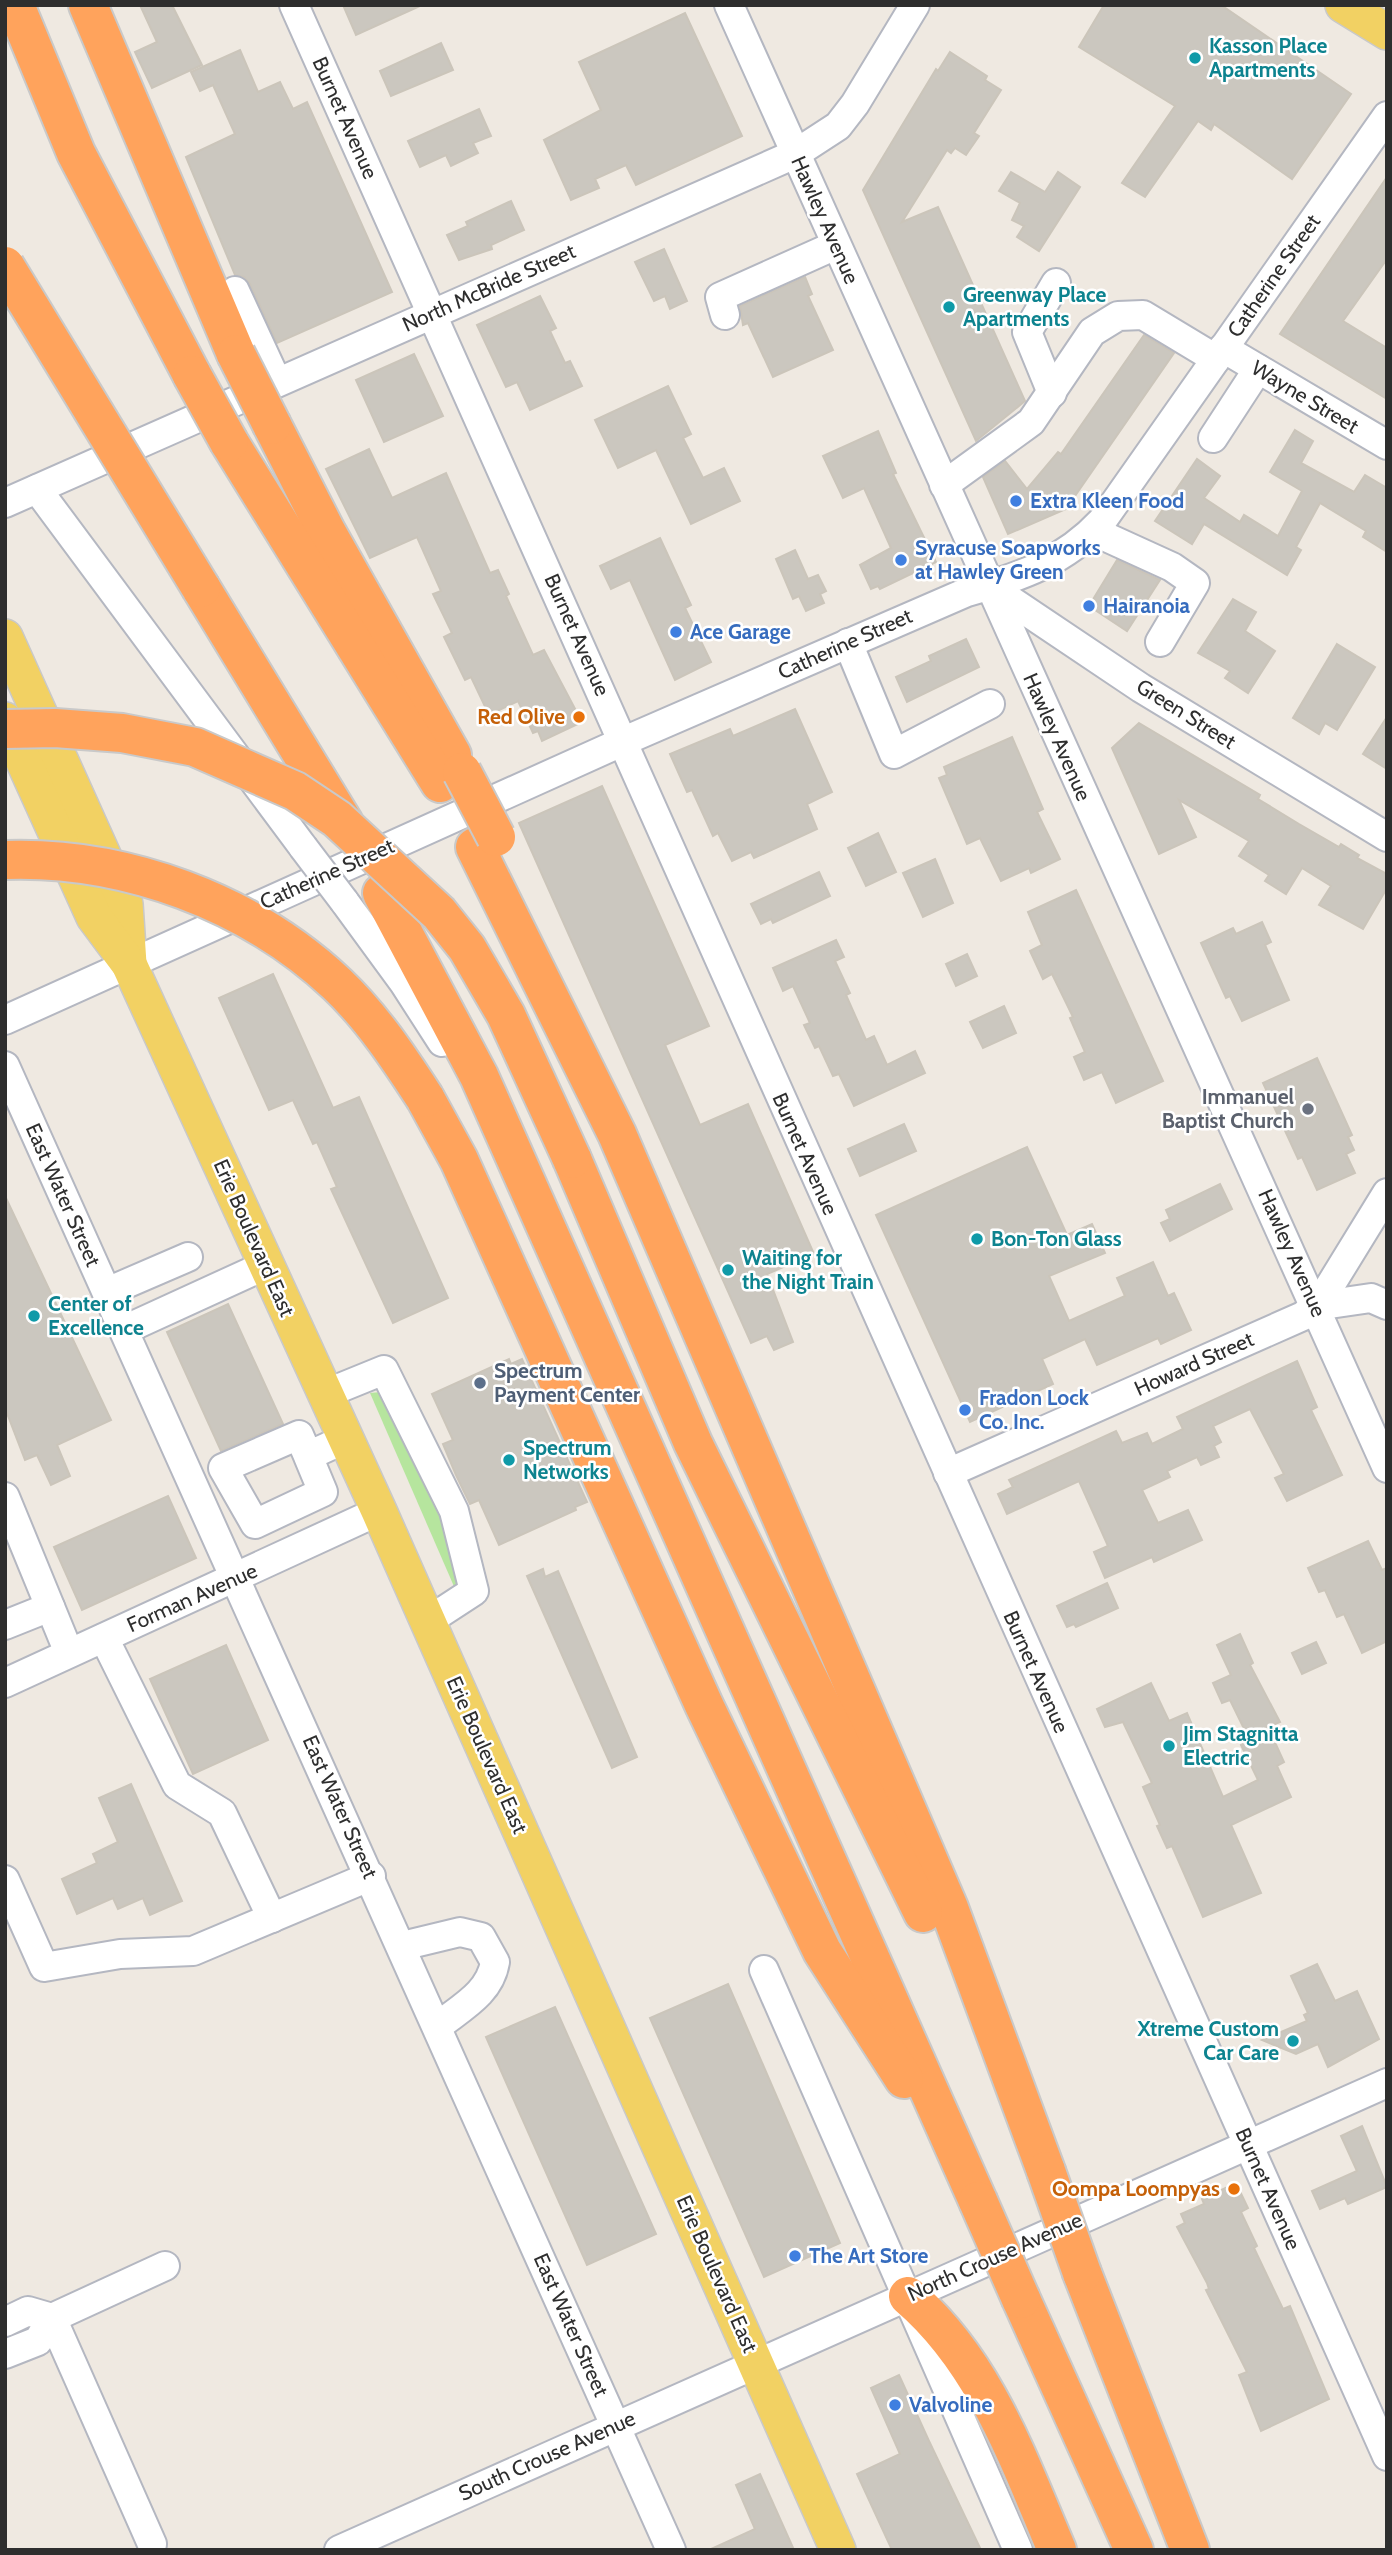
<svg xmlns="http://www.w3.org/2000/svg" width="1392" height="2555" viewBox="0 0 1392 2555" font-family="Cabin,sans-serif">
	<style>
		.green { fill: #b6e59e }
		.building { fill: #cbc7bf; stroke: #cbc5ba; stroke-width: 2 }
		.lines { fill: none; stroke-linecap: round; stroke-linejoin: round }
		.minor-casing { stroke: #b4b7c1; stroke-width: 32 }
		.major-casing { stroke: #c9c9c9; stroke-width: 38 }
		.highway-casing { stroke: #c9c9c9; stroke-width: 42 }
		.minor { stroke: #fff; stroke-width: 28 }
		.major { stroke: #f2d163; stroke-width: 35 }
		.highway { stroke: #ffa35c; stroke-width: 38 }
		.minor-bridge-casing { stroke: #b4b7c1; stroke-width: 32; stroke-linecap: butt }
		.highway-bridge-casing { stroke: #c9c9c9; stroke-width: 42; stroke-linecap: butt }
		.minor-bridge { stroke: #fff; stroke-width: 28 }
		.highway-bridge { stroke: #ffa35c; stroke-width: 38 }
		.culture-dot { fill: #0f9aa8; stroke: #fff; stroke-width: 2.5 }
		.shop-dot { fill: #3f7fe0; stroke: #fff; stroke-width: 2.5 }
		.food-dot { fill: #e8710a; stroke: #fff; stroke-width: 2.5 }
		.worship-dot { fill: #6b7280; stroke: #fff; stroke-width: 2.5 }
		.service-dot { fill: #5c6f8a; stroke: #fff; stroke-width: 2.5 }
		.labels { text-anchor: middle; stroke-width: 5; stroke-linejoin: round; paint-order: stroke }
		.culture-label { font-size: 21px; font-weight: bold; fill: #0d838f; stroke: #fff; text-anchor: start }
		.street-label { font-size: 21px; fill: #2e2e2e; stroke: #fff }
		.shop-label { font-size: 21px; font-weight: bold; fill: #366cbe; stroke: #fff; text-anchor: start }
		.food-label { font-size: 21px; font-weight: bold; fill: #c56008; stroke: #fff; text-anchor: end }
		.worship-label { font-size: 21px; font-weight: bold; fill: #5b616d; stroke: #fff; text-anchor: end }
		.service-label { font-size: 21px; font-weight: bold; fill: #4e5e75; stroke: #fff; text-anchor: start }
	</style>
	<rect width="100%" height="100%" fill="#efe9e1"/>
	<polygon class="green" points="381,1392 429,1476 464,1585 456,1591 370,1393"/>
	<g class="building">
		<polygon points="140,5 172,5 202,65 152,88 135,52 157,42"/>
		<polygon points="343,5 422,5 356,35"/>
		<polygon points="1104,5 1221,5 1351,94 1292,179 1214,124 1211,130 1198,121 1145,197 1122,183 1175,106 1079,47"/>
		<polygon points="685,13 742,136 636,185 626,165 595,179 599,188 571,200 544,140 601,110 579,62"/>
		<polygon points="441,43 453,70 391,96 380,71"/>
		<polygon points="240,50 258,92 280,82 293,109 307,102 392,292 277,343 250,284 244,277 235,275 186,157 235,134 213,85 200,91 191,72"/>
		<polygon points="950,52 987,76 985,80 1001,90 974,133 979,136 966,155 955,148 951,153 947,150 902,222 938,207 1025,401 976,441 863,190 936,69 938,71"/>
		<polygon points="479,109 491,136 473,143 478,153 451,166 446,155 420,167 408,141"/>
		<polygon points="1011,172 1045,192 1058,172 1080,187 1039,251 1017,237 1024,226 1012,220 1020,203 999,191"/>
		<polygon points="1387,177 1387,259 1343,321 1387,348 1387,399 1280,334"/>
		<polygon points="511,201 524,230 491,245 492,249 459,260 447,235 468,226 466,222"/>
		<polygon points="664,249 687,301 670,309 665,296 654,301 635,262"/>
		<polygon points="805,277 812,294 808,296 833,350 773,377 748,323 743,325 740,306"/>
		<polygon points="540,296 556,328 550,331 565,363 570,361 582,386 530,410 517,382 506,387 477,325"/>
		<polygon points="1144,335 1174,353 1066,509 1008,534 983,477 1005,461 1027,489 1058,452 1061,454"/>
		<polygon points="414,354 443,416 384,442 356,380"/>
		<polygon points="668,386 691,434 683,438 703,478 724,468 740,501 691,524 656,450 618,468 595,420"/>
		<polygon points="1295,430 1313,441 1301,463 1354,492 1365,475 1387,488 1387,552 1363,537 1366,531 1320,503 1296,547 1301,550 1287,575 1204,524 1192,544 1155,521 1197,459 1220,476 1204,498 1240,522 1244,515 1278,536 1302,491 1270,472"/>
		<polygon points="878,431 896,473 893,474 936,562 880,589 878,586 871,589 860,565 891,548 864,488 843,498 823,456"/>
		<polygon points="369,449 392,498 446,473 490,573 498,570 509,594 506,596 533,655 544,650 582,722 542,741 538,731 533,733 518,701 489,715 471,677 465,680 444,637 452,633 433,594 441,591 417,537 370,558 326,469"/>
		<polygon points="660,538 691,605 685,608 711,662 675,680 630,580 611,589 600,566"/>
		<polygon points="795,550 808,579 818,575 826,591 820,594 824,603 806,611 799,596 793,599 776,559"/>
		<polygon points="1117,560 1160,580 1127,631 1089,606"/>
		<polygon points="1233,599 1256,612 1245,631 1275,651 1248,693 1225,678 1230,671 1198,653"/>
		<polygon points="966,639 979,667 907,702 896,677 931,661 929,656"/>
		<polygon points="1337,644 1375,667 1337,730 1325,723 1319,734 1293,718"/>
		<polygon points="795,709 832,792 807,804 817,829 754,858 751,852 732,861 718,833 713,836 692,790 687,792 670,754 730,729 733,736"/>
		<polygon points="1387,717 1387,769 1363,754"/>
		<polygon points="1139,723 1260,795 1258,799 1299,824 1339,847 1341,844 1359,855 1357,858 1387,874 1387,888 1363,929 1319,905 1331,886 1302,868 1286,894 1265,881 1269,875 1239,856 1249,841 1179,800 1196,837 1159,854 1112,748"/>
		<polygon points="1012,737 1043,809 1037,812 1060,859 1031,873 1029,868 1001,881 980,838 967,844 939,778 947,775 944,767"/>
		<polygon points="602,786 709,1026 665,1045 700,1125 748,1104 814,1254 767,1274 793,1342 774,1350 767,1336 751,1343 519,823"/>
		<polygon points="878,833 896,872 866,886 848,848"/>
		<polygon points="935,859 953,903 923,917 903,873"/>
		<polygon points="819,872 830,896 773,923 771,919 761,924 751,904"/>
		<polygon points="1076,890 1163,1081 1116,1103 1102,1072 1084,1080 1074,1057 1085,1052 1070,1018 1073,1017 1052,974 1043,979 1030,951 1042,945 1028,912"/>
		<polygon points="1262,922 1271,942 1265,945 1289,1000 1242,1021 1230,996 1226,998 1201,943 1233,928 1236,934"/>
		<polygon points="836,940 844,957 835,961 850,993 846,995 866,1040 874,1036 887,1065 915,1051 925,1073 854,1106 839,1074 833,1076 819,1046 815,1048 804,1025 810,1023 793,986 783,991 773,968"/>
		<polygon points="967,954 977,976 956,986 946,964"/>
		<polygon points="273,974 333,1108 359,1097 448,1298 393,1323 331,1189 337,1187 317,1142 313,1144 293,1100 269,1110 219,998"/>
		<polygon points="1004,1006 1016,1033 983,1048 970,1022"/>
		<polygon points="1317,1058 1352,1135 1348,1137 1354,1150 1346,1154 1355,1173 1317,1190 1302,1157 1298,1159 1263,1083"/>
		<polygon points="904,1124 916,1151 860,1176 848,1149"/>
		<polygon points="1027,1147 1067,1235 1092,1224 1105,1253 1049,1276 1069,1321 1125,1296 1117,1278 1153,1262 1168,1296 1174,1293 1191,1330 1161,1344 1158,1338 1097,1365 1085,1339 1042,1359 1053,1384 970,1422 876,1215"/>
		<polygon points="1220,1184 1232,1209 1170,1241 1161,1223 1170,1219 1166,1210"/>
		<polygon points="5,1196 111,1420 57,1445 70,1476 51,1485 37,1455 25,1460 5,1408"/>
		<polygon points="228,1304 283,1424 221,1451 167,1332"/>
		<polygon points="509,1359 511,1364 522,1359 587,1502 575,1507 576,1510 499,1545 479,1500 470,1504 456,1475 443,1444 453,1440 432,1394"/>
		<polygon points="1297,1361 1317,1407 1311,1410 1342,1475 1287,1501 1275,1478 1284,1474 1250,1409 1213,1426 1221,1442 1214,1446 1219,1457 1201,1465 1197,1457 1167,1471 1170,1477 1142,1490 1158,1523 1188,1510 1202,1540 1154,1562 1152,1557 1105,1578 1094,1552 1108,1546 1079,1481 1007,1514 998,1494 1013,1487 1009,1480 1116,1431 1122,1443 1147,1433 1152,1444 1183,1429 1177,1417"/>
		<polygon points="168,1496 196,1558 82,1610 54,1547"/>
		<polygon points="1368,1541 1382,1570 1387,1568 1387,1641 1362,1653 1344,1614 1337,1617 1325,1590 1319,1592 1308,1568"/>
		<polygon points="543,1569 545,1577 558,1571 637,1757 612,1768 527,1576"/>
		<polygon points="1107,1583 1118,1608 1076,1627 1074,1624 1067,1627 1057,1606"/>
		<polygon points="1240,1634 1253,1663 1250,1665 1280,1722 1268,1727 1284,1762 1277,1766 1291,1797 1231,1825 1261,1893 1203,1917 1172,1846 1167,1848 1157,1826 1160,1825 1143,1787 1152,1783 1123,1722 1105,1727 1097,1709 1151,1683 1169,1721 1187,1713 1223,1797 1258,1780 1241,1745 1250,1741 1230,1700 1222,1703 1213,1683 1231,1675 1217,1645"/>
		<polygon points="1316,1642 1326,1663 1302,1674 1292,1653"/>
		<polygon points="226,1645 268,1740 193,1774 150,1679"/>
		<polygon points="131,1784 182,1901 150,1915 143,1898 118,1909 113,1898 77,1914 62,1879 97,1863 93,1854 118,1842 99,1798"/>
		<polygon points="1317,1964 1335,2001 1357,1991 1379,2039 1328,2067 1318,2044 1296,2054 1262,2040 1307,2021 1304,2015 1308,2013 1291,1976"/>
		<polygon points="728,1984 840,2243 764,2277 650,2018"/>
		<polygon points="555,2007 656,2234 587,2265 486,2037"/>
		<polygon points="1362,2126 1387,2187 1348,2204 1345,2198 1320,2209 1312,2191 1357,2171 1341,2136"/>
		<polygon points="1236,2183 1248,2208 1241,2212 1257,2246 1254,2248 1283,2309 1290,2306 1329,2399 1261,2431 1239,2375 1247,2372 1206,2290 1209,2289 1207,2283 1177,2227 1185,2223 1181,2214 1204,2204 1202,2199"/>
		<polygon points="899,2375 929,2441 981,2550 892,2550 857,2474 900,2454 871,2388"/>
		<polygon points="760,2474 794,2550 709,2550 755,2529 736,2485"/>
	</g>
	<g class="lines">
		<g class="minor-casing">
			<g id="minor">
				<polyline points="294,5 1387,2456"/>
				<polyline points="729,5 1387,1468"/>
				<polyline points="235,291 277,382"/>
				<polyline points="725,315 720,297 836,245"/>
				<polyline points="1223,348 1387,445"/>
				<polyline points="1052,393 1027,332 1056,283"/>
				<polyline points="1213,438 1258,369"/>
				<polyline points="944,485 1031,422 1092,332 1118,316 1143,315 1216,359"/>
				<polyline points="37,489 303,847"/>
				<polyline points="5,503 795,154 838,126 855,104 915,5"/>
				<polyline points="1093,531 1172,567 1195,583 1160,642"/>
				<polyline points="989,586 1141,688 1387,837"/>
				<polyline points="848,643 894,754 990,704"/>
				<polyline points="344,901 404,983 442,1042"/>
				<path d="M5,1020L624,741L967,592C1020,577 1064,562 1102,521L1387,116"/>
				<polyline points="5,1066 671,2550"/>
				<polyline points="107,1292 188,1257"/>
				<polyline points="1316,1306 1371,1298 1387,1305"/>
				<polyline points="124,1330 266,1265"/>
				<polyline points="325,1394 384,1370 454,1511 474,1591 428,1621"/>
				<polyline points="308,1456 299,1435 223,1468 255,1524 323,1492 308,1456 345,1439"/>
				<polyline points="948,1473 1303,1316 1320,1302 1387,1193"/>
				<polyline points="5,1497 69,1653"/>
				<polyline points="5,1625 50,1607"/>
				<polyline points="104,1638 177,1785 222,1813 272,1918"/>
				<polyline points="5,1683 379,1511"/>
				<polyline points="5,1880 44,1967 120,1954 193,1951 371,1876"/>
				<path d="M402,1946L460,1932L481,1937L495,1962C490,1993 462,2007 438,2026"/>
				<polyline points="764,1970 1018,2550"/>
				<polyline points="5,2322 28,2311 52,2318 152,2544"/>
				<polyline points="5,2354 38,2341 52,2318 165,2266"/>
				<polyline points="339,2550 1387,2083"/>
			</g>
		</g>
		<g class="major-casing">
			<g id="major">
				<polyline points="1343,5 1387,32"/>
				<polyline points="5,637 125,904 129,964"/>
				<polyline points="5,720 94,917 129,964 379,1511 838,2550"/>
			</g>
		</g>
		<g class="highway-casing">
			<g id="highway">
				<polyline points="15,5 76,153 192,375"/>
				<polyline points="88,5 236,354"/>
				<polyline points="272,425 326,531 452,755"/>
				<polyline points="229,442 440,783"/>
				<polyline points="201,588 344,823"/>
				<polyline points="475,847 617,1134 949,1908 1046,2171"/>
				<polyline points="382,893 479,1076 978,2201"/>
				<polyline points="425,1098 459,1160 704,1705 822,1951 904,2079"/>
				<polyline points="572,1159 693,1443 923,1913"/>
				<polyline points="1082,2273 1190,2550"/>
				<path d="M908,2296C985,2362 1018,2459 1057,2550"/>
				<polyline points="1021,2299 1134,2550"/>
			</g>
		</g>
		<use href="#minor" class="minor"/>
		<use href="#major" class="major"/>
		<use href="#highway" class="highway"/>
		<g class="minor-bridge-casing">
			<polyline id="minor-bridge" points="303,847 344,901"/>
		</g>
		<g class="highway-bridge-casing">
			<g id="highway-bridge">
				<polyline points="5,266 201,588"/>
				<polyline points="236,354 272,425"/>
				<polyline points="192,375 229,442"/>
				<polyline points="5,729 55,728 122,733 195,747 295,791 337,819 439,913 467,948 506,1015 572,1159"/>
				<polyline points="462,772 496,837"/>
				<path d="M5,860C125,856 250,902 337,984C372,1017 399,1058 425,1098"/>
				<polyline points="1046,2171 1082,2273"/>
				<polyline points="978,2201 1021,2299"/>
			</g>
		</g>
		<use href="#minor-bridge" class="minor-bridge"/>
		<use href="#highway-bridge" class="highway-bridge"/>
	</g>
	<g class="culture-dot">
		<circle cx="1195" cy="58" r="7"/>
		<circle cx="949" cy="307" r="7"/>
		<circle cx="977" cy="1239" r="7"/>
		<circle cx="728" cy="1270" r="7"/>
		<circle cx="34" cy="1316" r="7"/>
		<circle cx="509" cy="1460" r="7"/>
		<circle cx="1169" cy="1746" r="7"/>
		<circle cx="1293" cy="2041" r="7"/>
	</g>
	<g class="shop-dot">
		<circle cx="1016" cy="501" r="7"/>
		<circle cx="901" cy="560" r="7"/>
		<circle cx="1089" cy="606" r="7"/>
		<circle cx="676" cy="632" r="7"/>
		<circle cx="965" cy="1410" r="7"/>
		<circle cx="795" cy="2256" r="7"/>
		<circle cx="895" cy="2405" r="7"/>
	</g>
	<g class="food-dot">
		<circle cx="579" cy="717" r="7"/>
		<circle cx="1234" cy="2189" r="7"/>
	</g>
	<circle class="worship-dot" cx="1308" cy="1109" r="7"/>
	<circle class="service-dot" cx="480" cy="1383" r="7"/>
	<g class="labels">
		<g class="culture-label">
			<text x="1209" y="53">Kasson Place<tspan x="1209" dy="24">Apartments</tspan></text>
			<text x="963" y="302">Greenway Place<tspan x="963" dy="24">Apartments</tspan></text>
			<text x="991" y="1246">Bon-Ton Glass</text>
			<text x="742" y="1265">Waiting for<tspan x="742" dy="24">the Night Train</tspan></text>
			<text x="48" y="1311">Center of<tspan x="48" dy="24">Excellence</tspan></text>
			<text x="523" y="1455">Spectrum<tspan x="523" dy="24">Networks</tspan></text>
			<text x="1183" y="1741">Jim Stagnitta<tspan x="1183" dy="24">Electric</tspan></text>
			<text x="1279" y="2036" text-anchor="end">Xtreme Custom<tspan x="1279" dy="24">Car Care</tspan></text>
		</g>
		<g class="street-label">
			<text transform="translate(345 118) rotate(66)" y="7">Burnet Avenue</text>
			<text transform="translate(825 220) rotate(66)" y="7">Hawley Avenue</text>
			<text transform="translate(1274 276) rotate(-55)" y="7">Catherine Street</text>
			<text transform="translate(489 288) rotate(-24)" y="7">North McBride Street</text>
			<text transform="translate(1305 397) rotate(31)" y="7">Wayne Street</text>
			<text transform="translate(577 635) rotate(66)" y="7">Burnet Avenue</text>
			<text transform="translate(845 644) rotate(-24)" y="7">Catherine Street</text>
			<text transform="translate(1186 714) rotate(32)" y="7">Green Street</text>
			<text transform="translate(1057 737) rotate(66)" y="7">Hawley Avenue</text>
			<text transform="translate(327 874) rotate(-24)" y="7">Catherine Street</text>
			<text transform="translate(805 1154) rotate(66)" y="7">Burnet Avenue</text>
			<text transform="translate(63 1195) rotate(66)" y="7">East Water Street</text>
			<text transform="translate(254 1238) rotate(66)" y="7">Erie Boulevard East</text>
			<text transform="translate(1292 1253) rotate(66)" y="7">Hawley Avenue</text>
			<text transform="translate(1194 1364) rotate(-24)" y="7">Howard Street</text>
			<text transform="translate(192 1598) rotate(-24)" y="7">Forman Avenue</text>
			<text transform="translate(1036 1672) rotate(66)" y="7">Burnet Avenue</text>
			<text transform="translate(487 1755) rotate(66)" y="7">Erie Boulevard East</text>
			<text transform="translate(340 1807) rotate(66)" y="7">East Water Street</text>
			<text transform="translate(1268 2189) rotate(66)" y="7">Burnet Avenue</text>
			<text transform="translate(995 2257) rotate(-24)" y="7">North Crouse Avenue</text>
			<text transform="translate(717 2274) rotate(66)" y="7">Erie Boulevard East</text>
			<text transform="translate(571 2325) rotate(66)" y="7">East Water Street</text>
			<text transform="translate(547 2456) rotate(-24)" y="7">South Crouse Avenue</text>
		</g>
		<g class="shop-label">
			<text x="1030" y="508">Extra Kleen Food</text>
			<text x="915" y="555">Syracuse Soapworks<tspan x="915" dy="24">at Hawley Green</tspan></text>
			<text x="1103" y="613">Hairanoia</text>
			<text x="690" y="639">Ace Garage</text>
			<text x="979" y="1405">Fradon Lock<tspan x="979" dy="24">Co. Inc.</tspan></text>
			<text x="809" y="2263">The Art Store</text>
			<text x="909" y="2412">Valvoline</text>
		</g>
		<g class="food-label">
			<text x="565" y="724">Red Olive</text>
			<text x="1220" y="2196">Oompa Loompyas</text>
		</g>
		<g class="worship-label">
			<text x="1294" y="1104">Immanuel<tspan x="1294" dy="24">Baptist Church</tspan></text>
		</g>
		<g class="service-label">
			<text x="494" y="1378">Spectrum<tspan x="494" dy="24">Payment Center</tspan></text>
		</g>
	</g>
	<rect width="1392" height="2555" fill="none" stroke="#2e2e2e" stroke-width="14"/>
</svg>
